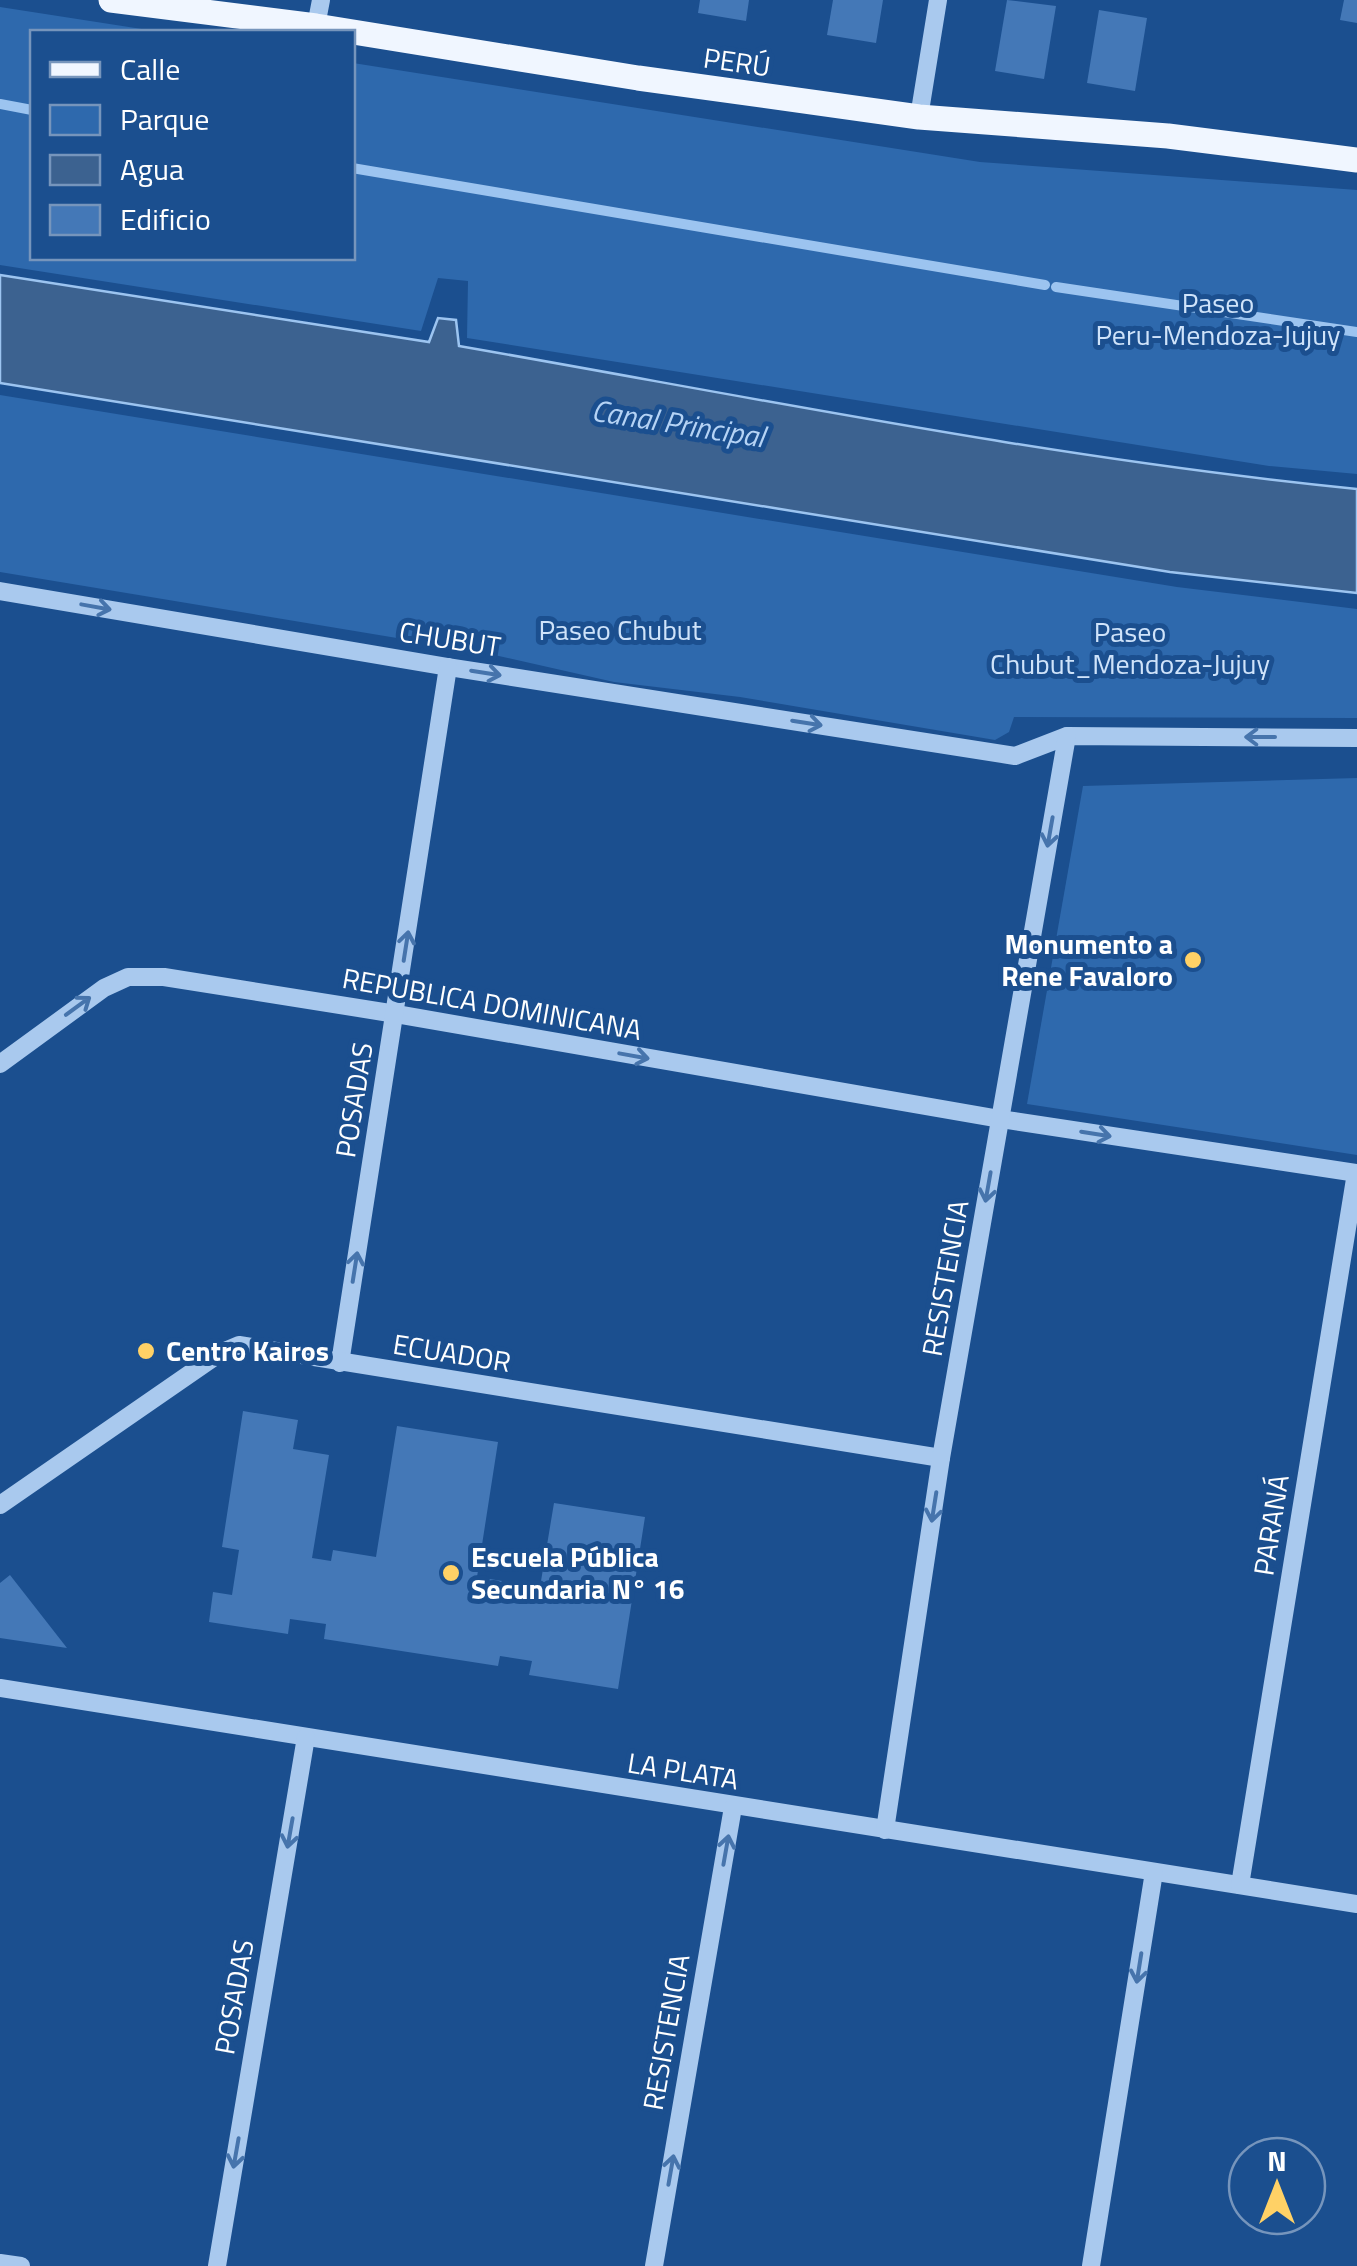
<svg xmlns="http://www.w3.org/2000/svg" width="1357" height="2266" viewBox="0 0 1357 2266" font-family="'Titillium Web',sans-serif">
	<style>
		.green { fill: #2e69ad }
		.water { fill: #3c6290; stroke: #9cc4f0; stroke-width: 2.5 }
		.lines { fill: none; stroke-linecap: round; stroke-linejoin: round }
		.stream { stroke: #9cc4f0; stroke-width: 10 }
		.building { fill: #4478b7 }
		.minor { stroke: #a9c9ee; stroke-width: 18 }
		.major { stroke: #f0f6ff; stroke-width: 25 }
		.oneway { stroke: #4674ac }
		.poi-dot { fill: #ffd166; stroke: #1b4f8f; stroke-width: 4 }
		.labels { text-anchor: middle; stroke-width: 10; stroke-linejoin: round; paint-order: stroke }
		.street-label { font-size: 28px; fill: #fff; stroke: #1b4f8f }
		.park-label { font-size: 28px; fill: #cfe3fa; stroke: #1b4f8f }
		.poi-label { font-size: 28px; font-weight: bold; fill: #fff; stroke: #1b4f8f; text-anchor: start }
		.water-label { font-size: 30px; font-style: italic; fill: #b5d3f5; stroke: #1b4f8f }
	</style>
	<rect width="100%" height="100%" fill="#1b4f8f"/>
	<g class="green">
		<polygon points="0,7 161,32 32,32 32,258 352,258 353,63 980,162 1357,190 1357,474 1269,466 467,338 468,281 438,278 421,331 0,265"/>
		<polygon points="0,395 1177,587 1357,609 1357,718 1014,717 1009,732 995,740 740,697 614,682 481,652 0,572"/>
		<polygon points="1357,778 1357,1155 1027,1104 1083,786"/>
	</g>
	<path class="water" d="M0,275L429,342L438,318L456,320L459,346C757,398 1055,459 1357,489V593L1170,572L0,383Z"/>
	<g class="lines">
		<g class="stream">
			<polyline points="0,104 32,110"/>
			<polyline points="352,168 1045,285"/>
			<polyline points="1056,287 1357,332"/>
		</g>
	</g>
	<g class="building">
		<polygon points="700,0 749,0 746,21 698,13"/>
		<polygon points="833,0 883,0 876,43 827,35"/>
		<polygon points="1007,0 1056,6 1044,79 995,71"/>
		<polygon points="1344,0 1357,0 1357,23 1340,20"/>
		<polygon points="1099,10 1147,18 1135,91 1087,83"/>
		<polygon points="243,1411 298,1420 293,1449 329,1455 312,1558 331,1561 333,1550 376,1557 397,1426 498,1442 477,1577 540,1587 554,1503 645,1517 618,1689 529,1675 532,1661 500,1656 498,1666 324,1639 326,1624 290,1619 288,1634 209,1622 213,1592 232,1595 239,1550 222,1547"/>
		<polygon points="10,1575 67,1648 0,1638 0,1583"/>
	</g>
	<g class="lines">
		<g class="minor">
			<polyline points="316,26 321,0"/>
			<polyline points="919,117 938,0"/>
			<polyline points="0,591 448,667 1015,756 1067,736 1357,738"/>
			<polyline points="0,1064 104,988 128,977 164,977 396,1014 1000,1119 1357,1173"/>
			<polyline points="340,1363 448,667"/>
			<polyline points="0,1505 220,1353 239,1345 941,1458"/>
			<polyline points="0,1688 1357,1904"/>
			<polyline points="885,1830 941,1458 1067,736"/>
			<polyline points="1240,1885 1356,1173"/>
			<polyline points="0,2263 21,2266"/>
			<polyline points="217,2266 306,1737"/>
			<polyline points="654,2266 733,1807"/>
			<polyline points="1091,2266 1154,1872"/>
		</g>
		<polyline class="major" points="111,0 316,26 638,78 919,117 1168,136 1357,160"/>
	</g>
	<defs><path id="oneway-shaft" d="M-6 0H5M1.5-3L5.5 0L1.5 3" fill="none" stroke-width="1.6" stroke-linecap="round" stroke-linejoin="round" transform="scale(2.5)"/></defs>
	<g class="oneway">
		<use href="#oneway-shaft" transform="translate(96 607) rotate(10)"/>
		<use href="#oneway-shaft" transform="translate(486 673) rotate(9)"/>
		<use href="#oneway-shaft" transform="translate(807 723) rotate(9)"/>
		<use href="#oneway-shaft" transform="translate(1260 737) rotate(-180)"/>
		<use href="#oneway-shaft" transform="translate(1050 832) rotate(100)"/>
		<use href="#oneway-shaft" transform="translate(406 946) rotate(-81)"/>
		<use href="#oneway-shaft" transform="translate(78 1006) rotate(-36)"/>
		<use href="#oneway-shaft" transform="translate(634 1056) rotate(10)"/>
		<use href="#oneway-shaft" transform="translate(1096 1134) rotate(9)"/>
		<use href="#oneway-shaft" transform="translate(988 1187) rotate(100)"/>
		<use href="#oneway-shaft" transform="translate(355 1267) rotate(-81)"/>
		<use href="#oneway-shaft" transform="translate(934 1507) rotate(99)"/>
		<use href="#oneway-shaft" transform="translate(290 1833) rotate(100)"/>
		<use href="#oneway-shaft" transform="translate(726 1850) rotate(-80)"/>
		<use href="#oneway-shaft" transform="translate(1139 1968) rotate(99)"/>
		<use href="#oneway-shaft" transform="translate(236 2153) rotate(100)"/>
		<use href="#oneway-shaft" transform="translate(671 2170) rotate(-80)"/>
	</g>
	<g class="poi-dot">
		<circle cx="1193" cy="960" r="10"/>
		<circle cx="146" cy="1351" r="10"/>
		<circle cx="451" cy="1573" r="10"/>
	</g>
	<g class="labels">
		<g class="street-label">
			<text transform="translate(737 62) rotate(8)" y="10">PERÚ</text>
			<text transform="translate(450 639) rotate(9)" y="10">CHUBUT</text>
			<text transform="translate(492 1004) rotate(10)" y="10">REPUBLICA DOMINICANA</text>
			<text transform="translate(354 1100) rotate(-81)" y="10">POSADAS</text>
			<text transform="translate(945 1278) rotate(-80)" y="10">RESISTENCIA</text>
			<text transform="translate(452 1353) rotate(9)" y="10">ECUADOR</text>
			<text transform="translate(1271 1525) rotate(-81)" y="10">PARANÁ</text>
			<text transform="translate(683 1771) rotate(9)" y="10">LA PLATA</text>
			<text transform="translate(234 1997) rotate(-80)" y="10">POSADAS</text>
			<text transform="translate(666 2032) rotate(-80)" y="10">RESISTENCIA</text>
		</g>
		<g class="park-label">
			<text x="1218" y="313">Paseo<tspan x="1218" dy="32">Peru-Mendoza-Jujuy</tspan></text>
			<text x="620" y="640">Paseo Chubut</text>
			<text x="1130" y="642">Paseo<tspan x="1130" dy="32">Chubut_Mendoza-Jujuy</tspan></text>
		</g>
		<g class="poi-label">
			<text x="1173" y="954" text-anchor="end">Monumento a<tspan x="1173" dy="32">Rene Favaloro</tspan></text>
			<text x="166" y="1361">Centro Kairos</text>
			<text x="471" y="1567">Escuela Pública<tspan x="471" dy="32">Secundaria N° 16</tspan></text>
		</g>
		<g class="water-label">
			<text transform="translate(678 424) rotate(9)" y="10">Canal Principal</text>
		</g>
	</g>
	<rect x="30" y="30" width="325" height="230" fill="#1b4f8f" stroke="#7695bc" stroke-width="2.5"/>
	<rect x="50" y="62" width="50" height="15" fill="#f0f6ff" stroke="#7695bc" stroke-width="2.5"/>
	<text x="120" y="80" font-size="30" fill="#ffffff">Calle</text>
	<rect x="50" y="105" width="50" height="30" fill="#2e69ad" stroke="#7695bc" stroke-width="2.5"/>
	<text x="120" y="130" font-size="30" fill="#ffffff">Parque</text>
	<rect x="50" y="155" width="50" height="30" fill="#3c6290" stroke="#7695bc" stroke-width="2.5"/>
	<text x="120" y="180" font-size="30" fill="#ffffff">Agua</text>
	<rect x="50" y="205" width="50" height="30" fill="#4478b7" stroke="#7695bc" stroke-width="2.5"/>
	<text x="120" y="230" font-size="30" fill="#ffffff">Edificio</text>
	<g transform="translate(1277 2186)"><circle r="48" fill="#1b4f8f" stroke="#7695bc" stroke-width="2.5"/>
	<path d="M0-8L18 38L0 25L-18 38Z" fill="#ffd166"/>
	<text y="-15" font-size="28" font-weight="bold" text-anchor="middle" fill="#ffffff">N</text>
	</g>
</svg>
